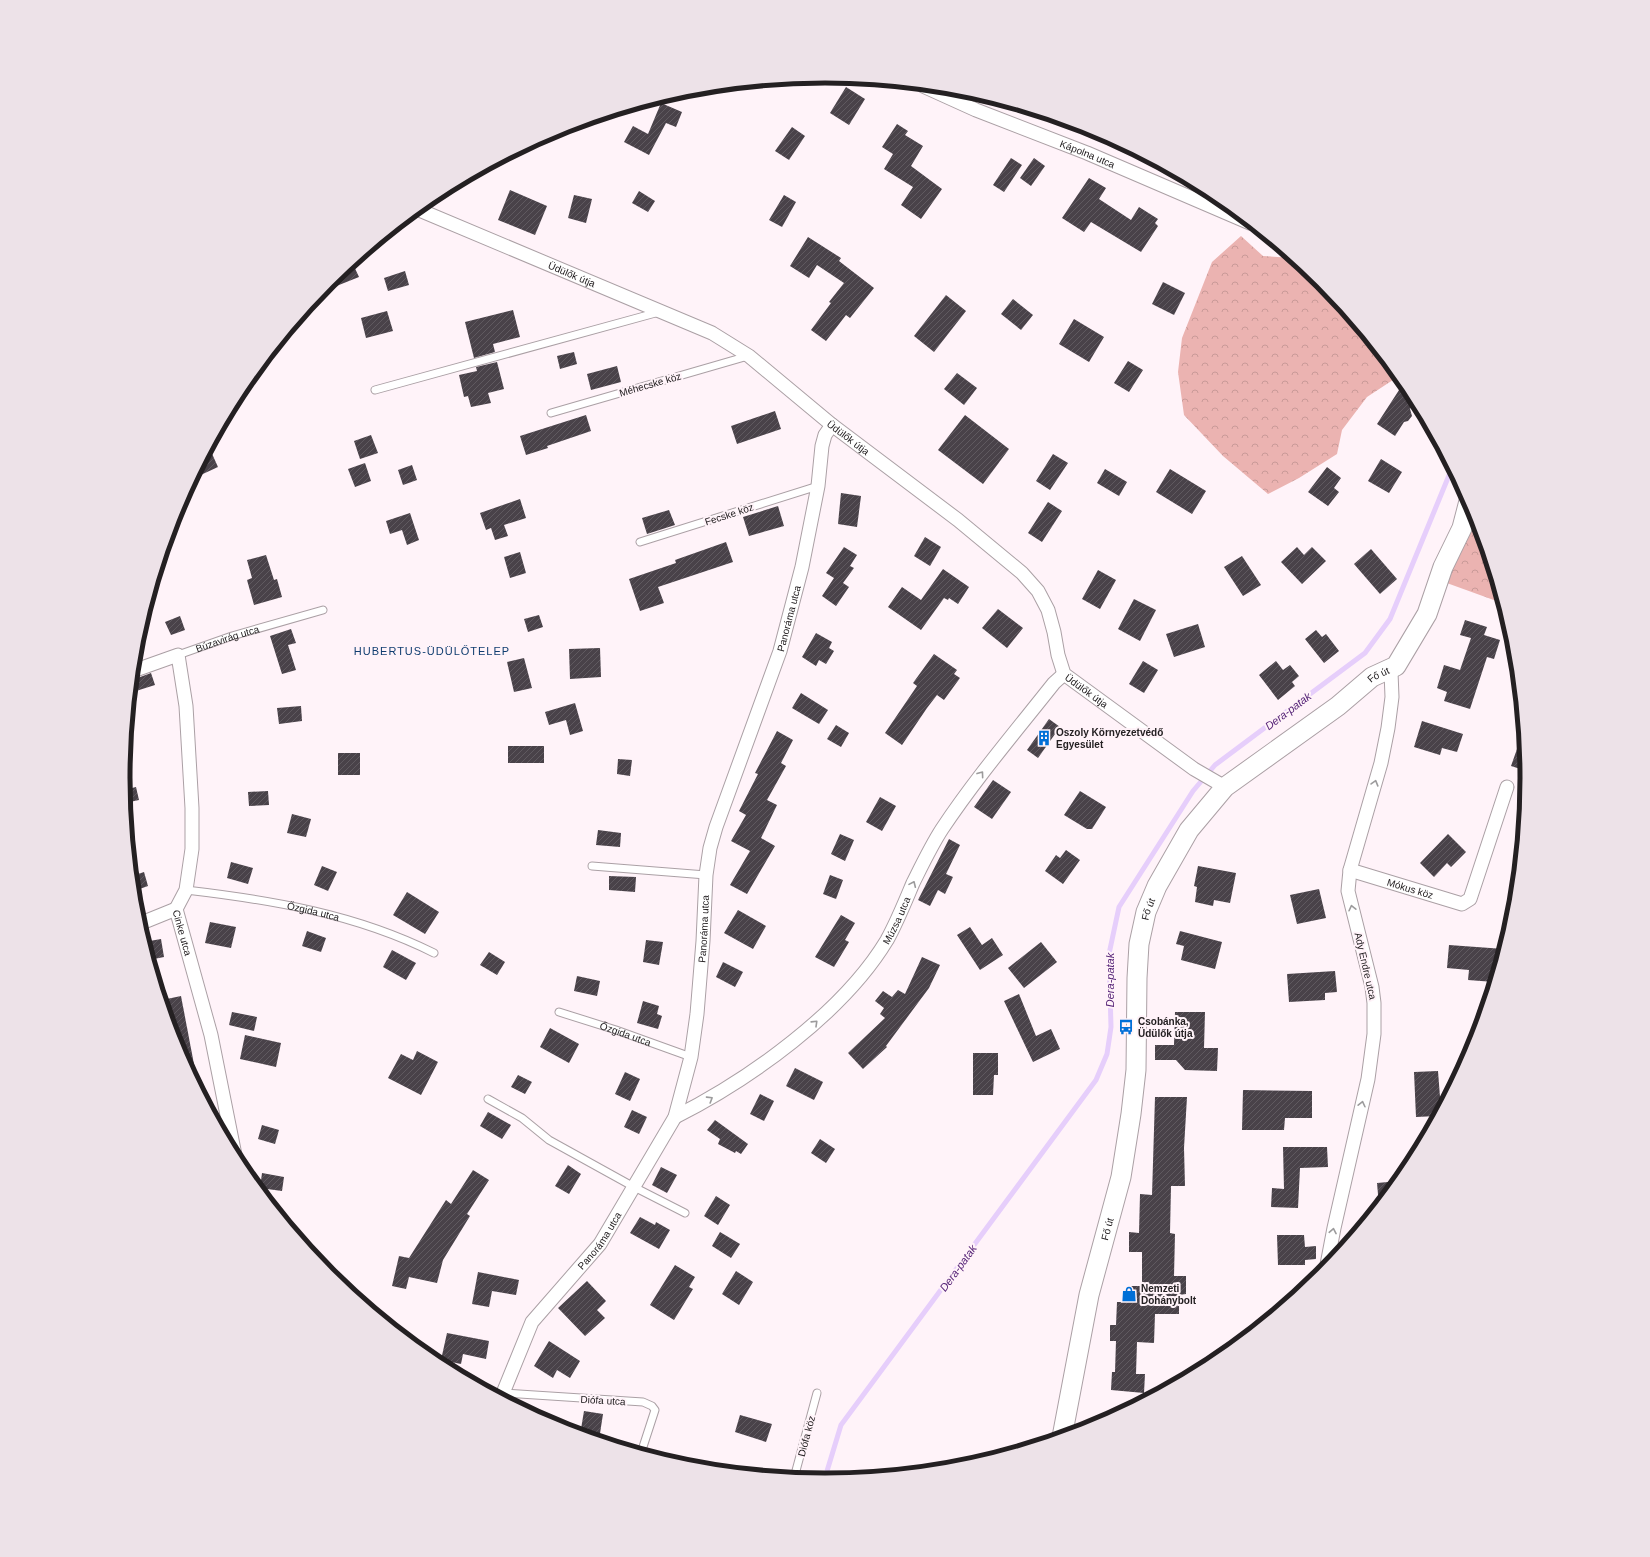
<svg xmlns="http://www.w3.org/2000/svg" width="1650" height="1557" viewBox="0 0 1650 1557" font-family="Helvetica,sans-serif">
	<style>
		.forest { fill: url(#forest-crowns) }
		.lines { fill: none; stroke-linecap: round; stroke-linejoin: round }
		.stream { stroke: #e6cefb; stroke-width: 5 }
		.building { fill: url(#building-hatch) }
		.lane-casing { stroke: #aba0a5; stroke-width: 9 }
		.street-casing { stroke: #aba0a5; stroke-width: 15 }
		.secondary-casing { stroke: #aba0a5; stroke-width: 21 }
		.lane { stroke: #fff; stroke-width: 7 }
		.street { stroke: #fff; stroke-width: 13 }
		.secondary { stroke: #fff; stroke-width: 19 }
		.oneway { stroke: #9c9b9c }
		.labels { text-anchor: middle; stroke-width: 4; stroke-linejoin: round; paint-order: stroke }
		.street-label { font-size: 10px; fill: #242022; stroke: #fff3f9 }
		.poi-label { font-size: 10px; font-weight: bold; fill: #242022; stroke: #fff3f9; text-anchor: start }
		.neighbourhood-label { font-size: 11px; letter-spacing: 1px; fill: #103d70; stroke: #fff3f9 }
		.water-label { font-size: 11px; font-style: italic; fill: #562377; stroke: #fff3f9 }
		.rim { fill: none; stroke: #242022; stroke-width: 5 }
	</style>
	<defs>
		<pattern id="forest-crowns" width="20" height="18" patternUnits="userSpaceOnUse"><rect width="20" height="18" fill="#ebb3b1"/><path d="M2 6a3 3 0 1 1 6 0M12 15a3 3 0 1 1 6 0" fill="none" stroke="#c99a98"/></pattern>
		<pattern id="building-hatch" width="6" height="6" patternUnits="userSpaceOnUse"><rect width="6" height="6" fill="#494249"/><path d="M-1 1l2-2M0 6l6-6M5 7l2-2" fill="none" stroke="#605a60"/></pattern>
	</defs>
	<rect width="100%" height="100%" fill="#fff3f9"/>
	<g class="forest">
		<polygon points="1241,236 1263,256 1293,258 1322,282 1399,376 1367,397 1342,430 1337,454 1299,478 1268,494 1223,456 1184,415 1178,372 1182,338 1212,262"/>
		<polygon points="1474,509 1502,603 1444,582"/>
	</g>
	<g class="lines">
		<polyline class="stream" points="824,1481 841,1425 1096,1080 1107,1054 1111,1027 1109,954 1119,907 1193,791 1215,765 1365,653 1390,619 1452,468"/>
	</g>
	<g class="building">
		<polygon points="846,87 865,99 849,125 830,113"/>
		<polygon points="661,103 682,112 676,127 666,123 649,155 624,142 633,126 648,134"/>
		<polygon points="897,124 908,131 905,135 923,146 911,166 942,189 921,219 901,205 913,187 884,169 893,154 882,147"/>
		<polygon points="792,127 805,136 789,160 775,151"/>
		<polygon points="1011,158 1022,165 1004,192 993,185"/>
		<polygon points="1034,158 1045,166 1031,186 1020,178"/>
		<polygon points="1089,178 1106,188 1099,199 1131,220 1139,207 1158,219 1155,223 1158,226 1141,252 1091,222 1084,232 1062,218"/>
		<polygon points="510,190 547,206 535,235 498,220"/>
		<polygon points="639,191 655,201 648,212 632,203"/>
		<polygon points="574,195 592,199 586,223 568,218"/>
		<polygon points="784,195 796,202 782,227 769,220"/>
		<polygon points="808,237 841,258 839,261 874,288 850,318 846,315 826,341 811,330 831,303 829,302 844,283 817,265 809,278 790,266"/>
		<polygon points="352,262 359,277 319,293 328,282"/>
		<polygon points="405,271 409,285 388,291 384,278"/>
		<polygon points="1163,282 1185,293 1174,315 1152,304"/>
		<polygon points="946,295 966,311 934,352 914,336"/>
		<polygon points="1013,299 1033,315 1021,330 1001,314"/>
		<polygon points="513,310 520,337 493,344 495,352 474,358 465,322"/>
		<polygon points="387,311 393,331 366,338 361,318"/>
		<polygon points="1074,319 1104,337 1089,362 1059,344"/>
		<polygon points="574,352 577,364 560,369 557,356"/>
		<polygon points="1128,361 1143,370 1129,392 1114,383"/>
		<polygon points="497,362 504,389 488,393 491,403 471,407 468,396 464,397 459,375 477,371 476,367"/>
		<polygon points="617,366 621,382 591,390 587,374"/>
		<polygon points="957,373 977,388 964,405 944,389"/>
		<polygon points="1401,387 1412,394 1415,400 1410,409 1412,416 1408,421 1404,422 1395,436 1377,424"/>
		<polygon points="775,411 781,429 737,444 731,426"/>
		<polygon points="586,415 591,431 547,446 548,448 526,455 520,436"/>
		<polygon points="965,415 1009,449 983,484 938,450"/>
		<polygon points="371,435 378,453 360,459 354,441"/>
		<polygon points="209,447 218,467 192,479 200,464"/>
		<polygon points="1053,454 1068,463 1050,490 1036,481"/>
		<polygon points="1381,459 1402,472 1389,493 1368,481"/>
		<polygon points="365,463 371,481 355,487 348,469"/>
		<polygon points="412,465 417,480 403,485 398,470"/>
		<polygon points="1327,467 1341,478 1334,488 1339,492 1328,506 1308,492"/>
		<polygon points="1105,469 1127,482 1119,496 1097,483"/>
		<polygon points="1170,469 1206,491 1192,514 1156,492"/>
		<polygon points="841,493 861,496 857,527 838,524"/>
		<polygon points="520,499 526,518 504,525 508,536 495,540 491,528 486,530 480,513"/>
		<polygon points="1048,502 1062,511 1042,542 1028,533"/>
		<polygon points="778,506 784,526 749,536 743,517"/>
		<polygon points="669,510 675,525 647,534 642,518"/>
		<polygon points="410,513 419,540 407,545 402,530 390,534 386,521"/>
		<polygon points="925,537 941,547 930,566 914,556"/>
		<polygon points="726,542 733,562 658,587 664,603 640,611 629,579 676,563 675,560"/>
		<polygon points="844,547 857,555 850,566 854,568 843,583 849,587 836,606 822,596 834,578 826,573"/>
		<polygon points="1297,547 1304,555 1312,547 1326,561 1302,584 1281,562"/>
		<polygon points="1371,549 1397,579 1380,594 1354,564"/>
		<polygon points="520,552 526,573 510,578 504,557"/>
		<polygon points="266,555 274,580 277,579 282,597 254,605 247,580 252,578 247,560"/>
		<polygon points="1242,556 1261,585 1243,596 1224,567"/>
		<polygon points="943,569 969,587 958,604 949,598 948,600 944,598 921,630 888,607 902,587 921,600"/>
		<polygon points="1098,570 1116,580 1100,609 1082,599"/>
		<polygon points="1134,599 1156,610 1140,641 1118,629"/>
		<polygon points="998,609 1023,628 1007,648 982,628"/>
		<polygon points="539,615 543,627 528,632 524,619"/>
		<polygon points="180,616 185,630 171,635 165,622"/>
		<polygon points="1465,620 1487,627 1484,635 1500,640 1494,659 1487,657 1470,709 1444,701 1447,692 1437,688 1444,665 1460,670 1471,638 1460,635"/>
		<polygon points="1198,624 1205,647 1174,657 1166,634"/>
		<polygon points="291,629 296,643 288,645 296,670 282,674 270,636"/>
		<polygon points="1316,630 1322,637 1326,634 1339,651 1324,663 1305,639"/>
		<polygon points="816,633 832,642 829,648 834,651 826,664 819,660 816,666 802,657"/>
		<polygon points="600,648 601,677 570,679 569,649"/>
		<polygon points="934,654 957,670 954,674 960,678 944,700 937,695 927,708 902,745 885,733 917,686 913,683"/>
		<polygon points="524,658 532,688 514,692 507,662"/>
		<polygon points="1143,661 1158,670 1144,693 1129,684"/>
		<polygon points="1276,661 1283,670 1290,665 1299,676 1292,682 1295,686 1278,700 1259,675"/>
		<polygon points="151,673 155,685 136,691 132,680"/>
		<polygon points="801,693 828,710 819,724 792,708"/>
		<polygon points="575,703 583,731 570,735 566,720 549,725 545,712"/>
		<polygon points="301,706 302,721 279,724 277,708"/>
		<polygon points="1049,719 1060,727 1038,758 1027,750"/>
		<polygon points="1422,721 1463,734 1457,752 1442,748 1440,755 1414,747"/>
		<polygon points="836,725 849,733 841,747 827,739"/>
		<polygon points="777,731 793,740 781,763 786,766 767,800 777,805 761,838 775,846 747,894 730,885 750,851 731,841 746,815 739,811 758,774 755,773"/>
		<polygon points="1523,732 1526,762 1527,771 1511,766"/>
		<rect x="508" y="746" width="36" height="17"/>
		<rect x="338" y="753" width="22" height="22"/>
		<polygon points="618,759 632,760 630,776 617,774"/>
		<polygon points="993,780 1011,792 992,819 974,807"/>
		<polygon points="136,787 139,800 125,803 124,790"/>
		<polygon points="268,791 269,805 249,806 248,792"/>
		<polygon points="1080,791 1106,807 1092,829 1087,829 1064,815"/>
		<polygon points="880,797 896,806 882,831 866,822"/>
		<polygon points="292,814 311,819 306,837 287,833"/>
		<polygon points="598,830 621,833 620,847 596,845"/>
		<polygon points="840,834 854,840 845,861 831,854"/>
		<polygon points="1448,834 1466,852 1451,867 1447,863 1434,877 1420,863"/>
		<polygon points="949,839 960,845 946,874 953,877 945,894 938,890 930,906 918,900"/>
		<polygon points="1066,850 1080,860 1063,884 1045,871 1056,855 1060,858"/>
		<polygon points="231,862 253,868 248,884 227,878"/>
		<polygon points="322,866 337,872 328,891 314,885"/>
		<polygon points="1198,866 1236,873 1230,903 1214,900 1213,906 1195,902 1197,887 1194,886"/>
		<polygon points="144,872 148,886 134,891 132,876"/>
		<polygon points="830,875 843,880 836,899 823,894"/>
		<polygon points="609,876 636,877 635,892 609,890"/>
		<polygon points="1319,889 1326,918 1297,924 1290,895"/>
		<polygon points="407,892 439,912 425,934 393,915"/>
		<polygon points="738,910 766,926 753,949 724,933"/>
		<polygon points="841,915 855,923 845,940 849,942 834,967 815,957"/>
		<polygon points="210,922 236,927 231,948 205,943"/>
		<polygon points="970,927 982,945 992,938 1003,955 980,970 957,935"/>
		<polygon points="307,931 326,938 321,952 302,946"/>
		<polygon points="1180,931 1222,942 1215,969 1181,960 1184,946 1176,944"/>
		<polygon points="161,939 164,957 149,960 144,942"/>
		<polygon points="646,940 663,942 659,965 643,962"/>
		<polygon points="1041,942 1057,962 1024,988 1008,968"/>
		<polygon points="1449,945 1504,949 1494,982 1468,980 1469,970 1447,968"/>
		<polygon points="392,950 416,963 406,980 383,967"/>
		<polygon points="489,952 505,962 497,975 480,965"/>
		<polygon points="922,957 940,965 929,988 886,1046 887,1047 863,1069 848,1053 885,1018 880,1014 884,1008 875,1001 883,991 892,997 898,990 905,994"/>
		<polygon points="723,962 743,972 735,987 716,977"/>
		<polygon points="1335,971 1337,992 1325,993 1325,1000 1289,1002 1287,974"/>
		<polygon points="577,976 600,981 597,996 574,991"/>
		<polygon points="1019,994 1036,1036 1051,1029 1060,1049 1033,1062 1004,1001"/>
		<polygon points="181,996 197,1080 194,1081 176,1047 162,1000"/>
		<polygon points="643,1001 659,1006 657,1014 662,1016 658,1029 637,1023"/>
		<polygon points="232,1012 257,1017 254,1031 229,1025"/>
		<polygon points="1175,1012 1205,1012 1204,1048 1218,1048 1217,1071 1185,1070 1176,1060 1155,1060 1155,1045 1174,1045"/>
		<polygon points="550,1028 579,1044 569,1063 540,1047"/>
		<polygon points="245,1035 281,1043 276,1067 240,1059"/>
		<polygon points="417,1051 438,1062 421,1095 388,1078 401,1054 413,1060"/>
		<polygon points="973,1053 998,1053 998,1075 994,1075 993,1095 973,1095"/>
		<polygon points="795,1068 823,1082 814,1100 786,1086"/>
		<polygon points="1438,1071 1441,1110 1437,1116 1416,1117 1414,1072"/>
		<polygon points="625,1072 640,1079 630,1101 615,1094"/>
		<polygon points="518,1075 532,1082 525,1094 511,1087"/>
		<polygon points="1243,1090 1312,1091 1312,1118 1285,1118 1284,1130 1242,1130"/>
		<polygon points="760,1094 774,1101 764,1121 750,1114"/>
		<polygon points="1155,1097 1187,1097 1184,1148 1185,1186 1171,1186 1170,1233 1175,1234 1174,1276 1186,1276 1186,1294 1179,1295 1179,1314 1155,1314 1154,1343 1137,1342 1136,1374 1145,1374 1144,1393 1111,1390 1112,1372 1115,1372 1116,1341 1110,1341 1110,1325 1116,1325 1117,1302 1127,1302 1127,1286 1142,1286 1142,1252 1129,1252 1129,1232 1139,1233 1140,1194 1152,1195"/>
		<polygon points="632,1110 647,1117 639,1134 624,1127"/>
		<polygon points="488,1112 511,1125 502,1139 480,1126"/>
		<polygon points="715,1120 748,1144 741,1154 736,1151 735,1153 718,1144 720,1139 707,1130"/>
		<polygon points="262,1125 279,1130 275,1144 258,1139"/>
		<polygon points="820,1139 835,1149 826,1163 811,1153"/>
		<polygon points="1283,1147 1327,1147 1328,1167 1300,1168 1298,1208 1271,1207 1272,1188 1284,1189"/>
		<polygon points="568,1165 581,1174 569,1194 555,1186"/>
		<polygon points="661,1167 677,1175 667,1193 652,1185"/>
		<polygon points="473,1170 489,1180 467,1214 470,1216 443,1260 437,1283 409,1277 406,1289 392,1286 399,1256 409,1258 446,1200 451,1204"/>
		<polygon points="262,1173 284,1177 282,1191 260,1188"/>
		<polygon points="1399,1181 1389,1194 1379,1206 1377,1183"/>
		<polygon points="716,1196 730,1205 718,1225 704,1216"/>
		<polygon points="640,1217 655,1225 656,1222 670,1230 659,1249 630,1233"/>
		<polygon points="720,1232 740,1244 731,1258 712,1246"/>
		<polygon points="1277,1235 1304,1235 1305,1247 1316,1246 1316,1259 1305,1260 1305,1265 1278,1265"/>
		<polygon points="675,1265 695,1277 689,1287 693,1289 674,1320 650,1305"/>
		<polygon points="736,1271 753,1282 739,1305 722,1294"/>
		<polygon points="478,1272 519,1280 516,1295 492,1291 489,1307 472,1304"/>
		<polygon points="587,1281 606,1301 597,1310 605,1318 585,1336 558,1308"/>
		<polygon points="447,1333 489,1341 486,1359 463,1354 461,1364 441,1360"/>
		<polygon points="549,1341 580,1361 570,1378 557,1370 553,1378 534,1366"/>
		<polygon points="584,1411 603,1414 599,1440 580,1435"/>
		<polygon points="740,1415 772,1424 766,1442 735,1432"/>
	</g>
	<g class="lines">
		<g class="lane-casing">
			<g id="lane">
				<polyline points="375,390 659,312"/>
				<polyline points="551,413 748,356"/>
				<polyline points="640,542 818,486"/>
				<path id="s1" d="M178,655L232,636L323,610"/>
				<polyline points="592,866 706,875"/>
				<path id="s2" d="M186,890C272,900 356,914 434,953"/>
				<path id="s3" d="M559,1012L616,1030L691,1057"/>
				<polyline points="488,1099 522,1118 549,1140 634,1187 685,1213"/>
				<polyline points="503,1393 643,1402 652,1406 655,1410 641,1453"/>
				<polyline points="794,1478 817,1393"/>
			</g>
		</g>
		<g class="street-casing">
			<g id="street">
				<path id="s4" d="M923,86L976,110L1087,153L1250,223"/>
				<path id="s5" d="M417,209L712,333L749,356L832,425L958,520L1022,573L1038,591L1048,610L1054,632L1058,655L1064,674L1194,769L1225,787"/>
				<path id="s6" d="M133,671L178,655L186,706L192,808V849L186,890L176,909L211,1035L236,1160"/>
				<path id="s7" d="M1350,870L1462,904L1470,899L1507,787"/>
				<polyline points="139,924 176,909"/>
				<path id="s8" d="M675,1117C750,1079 843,1013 887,940C897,922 905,902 913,883C922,865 931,846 942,829C976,778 1016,731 1054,683L1064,674"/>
				<polyline points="1326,1270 1334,1228 1368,1079 1374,1034 1374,1003 1372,987 1348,891 1350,870 1381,763 1388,728 1392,697 1391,672 1396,666"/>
				<path id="s9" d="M501,1398L532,1322L600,1244L675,1117L691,1057L697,1014L703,941L706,875L710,848L716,827L780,651L802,567L818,486L822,446L825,435L832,425"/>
			</g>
		</g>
		<g class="secondary-casing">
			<g id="secondary">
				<path id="s10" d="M1062,1437L1089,1295L1121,1177L1131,1114L1136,1070L1137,978L1139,944L1146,912L1157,886L1189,830L1225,787L1338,706L1372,677L1396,666L1427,614L1443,567L1462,528L1469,501"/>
			</g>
		</g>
		<use href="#lane" class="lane"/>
		<use href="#street" class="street"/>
		<use href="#secondary" class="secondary"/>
	</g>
	<defs><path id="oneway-chevron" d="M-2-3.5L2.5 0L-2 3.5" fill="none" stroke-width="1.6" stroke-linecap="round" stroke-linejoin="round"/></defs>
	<g class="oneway">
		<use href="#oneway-chevron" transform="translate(981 774) rotate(-54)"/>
		<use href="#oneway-chevron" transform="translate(1375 783) rotate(-74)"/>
		<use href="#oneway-chevron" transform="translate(913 884) rotate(-66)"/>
		<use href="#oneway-chevron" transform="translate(1352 908) rotate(-103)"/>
		<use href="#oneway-chevron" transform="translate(815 1023) rotate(-44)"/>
		<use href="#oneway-chevron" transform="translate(710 1099) rotate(-32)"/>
		<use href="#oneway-chevron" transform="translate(1362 1104) rotate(-77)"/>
		<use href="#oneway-chevron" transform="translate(1333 1231) rotate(-79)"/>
	</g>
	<defs>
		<g id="building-bare" transform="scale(1.2)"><path d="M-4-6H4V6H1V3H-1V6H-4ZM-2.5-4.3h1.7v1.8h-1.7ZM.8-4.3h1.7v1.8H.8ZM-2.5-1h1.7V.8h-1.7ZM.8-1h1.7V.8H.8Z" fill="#006fd7" stroke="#fff3f9" stroke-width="2.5" paint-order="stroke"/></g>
		<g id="bus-bare" transform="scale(1.2)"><path d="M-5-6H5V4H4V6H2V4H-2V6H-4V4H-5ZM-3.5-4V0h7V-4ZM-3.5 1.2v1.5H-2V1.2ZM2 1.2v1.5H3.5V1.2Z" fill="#006fd7" stroke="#fff3f9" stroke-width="2.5" paint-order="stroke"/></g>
		<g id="shop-bare" transform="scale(1.2)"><path d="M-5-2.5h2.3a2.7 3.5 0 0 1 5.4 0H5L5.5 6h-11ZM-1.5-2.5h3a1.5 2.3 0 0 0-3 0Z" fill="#006fd7" stroke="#fff3f9" stroke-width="2.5" paint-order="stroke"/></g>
	</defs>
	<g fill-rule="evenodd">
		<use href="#building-bare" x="1044" y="738"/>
		<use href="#bus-bare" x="1126" y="1027"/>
		<use href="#shop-bare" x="1129" y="1294"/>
	</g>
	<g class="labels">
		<g class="street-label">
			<text dy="4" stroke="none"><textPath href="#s4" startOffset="178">Kápolna utca</textPath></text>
			<text dy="4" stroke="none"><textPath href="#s5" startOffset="168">Üdülők útja</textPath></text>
			<text transform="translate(650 384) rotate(-16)" y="4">Méhecske köz</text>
			<text dy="4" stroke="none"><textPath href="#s5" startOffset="492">Üdülők útja</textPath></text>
			<text transform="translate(729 514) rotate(-18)" y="4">Fecske köz</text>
			<text dy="4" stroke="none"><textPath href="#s9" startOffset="848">Panoráma utca</textPath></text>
			<text dy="4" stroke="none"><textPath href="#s1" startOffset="52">Búzavirág utca</textPath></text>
			<text dy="4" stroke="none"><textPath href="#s10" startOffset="873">Fő út</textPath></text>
			<text dy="4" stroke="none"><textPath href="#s5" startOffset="852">Üdülők útja</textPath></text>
			<text dy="4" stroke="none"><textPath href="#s7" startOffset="63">Mókus köz</textPath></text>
			<text dy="4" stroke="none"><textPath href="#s10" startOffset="537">Fő út</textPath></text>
			<text dy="4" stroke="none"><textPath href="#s2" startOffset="129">Őzgida utca</textPath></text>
			<text dy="4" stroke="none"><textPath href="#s8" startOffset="301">Múzsa utca</textPath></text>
			<text dy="4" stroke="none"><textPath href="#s9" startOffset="524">Panoráma utca</textPath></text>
			<text dy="4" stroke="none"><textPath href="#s6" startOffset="330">Cinke utca</textPath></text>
			<text transform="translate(1366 966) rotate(77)" y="4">Ady Endre utca</text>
			<text dy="4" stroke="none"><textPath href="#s3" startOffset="70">Őzgida utca</textPath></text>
			<text dy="4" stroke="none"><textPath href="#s10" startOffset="213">Fő út</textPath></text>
			<text dy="4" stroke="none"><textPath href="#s9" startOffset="188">Panoráma utca</textPath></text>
			<text transform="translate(603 1400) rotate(3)" y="4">Diófa utca</text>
			<text transform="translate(806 1436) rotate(-75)" y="4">Diófa köz</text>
		</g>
		<g class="poi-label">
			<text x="1056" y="736">Oszoly Környezetvédő<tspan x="1056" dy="12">Egyesület</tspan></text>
			<text x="1138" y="1025">Csobánka,<tspan x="1138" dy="12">Üdülők útja</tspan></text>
			<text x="1141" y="1292">Nemzeti<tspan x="1141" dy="12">Dohánybolt</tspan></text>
		</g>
		<g class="neighbourhood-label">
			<text x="432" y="655">HUBERTUS-ÜDÜLŐTELEP</text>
		</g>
		<g class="water-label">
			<text transform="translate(1288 711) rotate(-37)" y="4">Dera-patak</text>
			<text transform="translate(1110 980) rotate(-90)" y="4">Dera-patak</text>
			<text transform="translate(958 1268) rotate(-54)" y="4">Dera-patak</text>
		</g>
	</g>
	<path d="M0 0H1650V1557H0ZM130 778a695 695 0 1 1 1390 0a695 695 0 1 1-1390 0Z" fill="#ede2e8" fill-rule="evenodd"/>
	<path class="rim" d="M130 778a695 695 0 1 1 1390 0a695 695 0 1 1-1390 0Z"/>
</svg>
